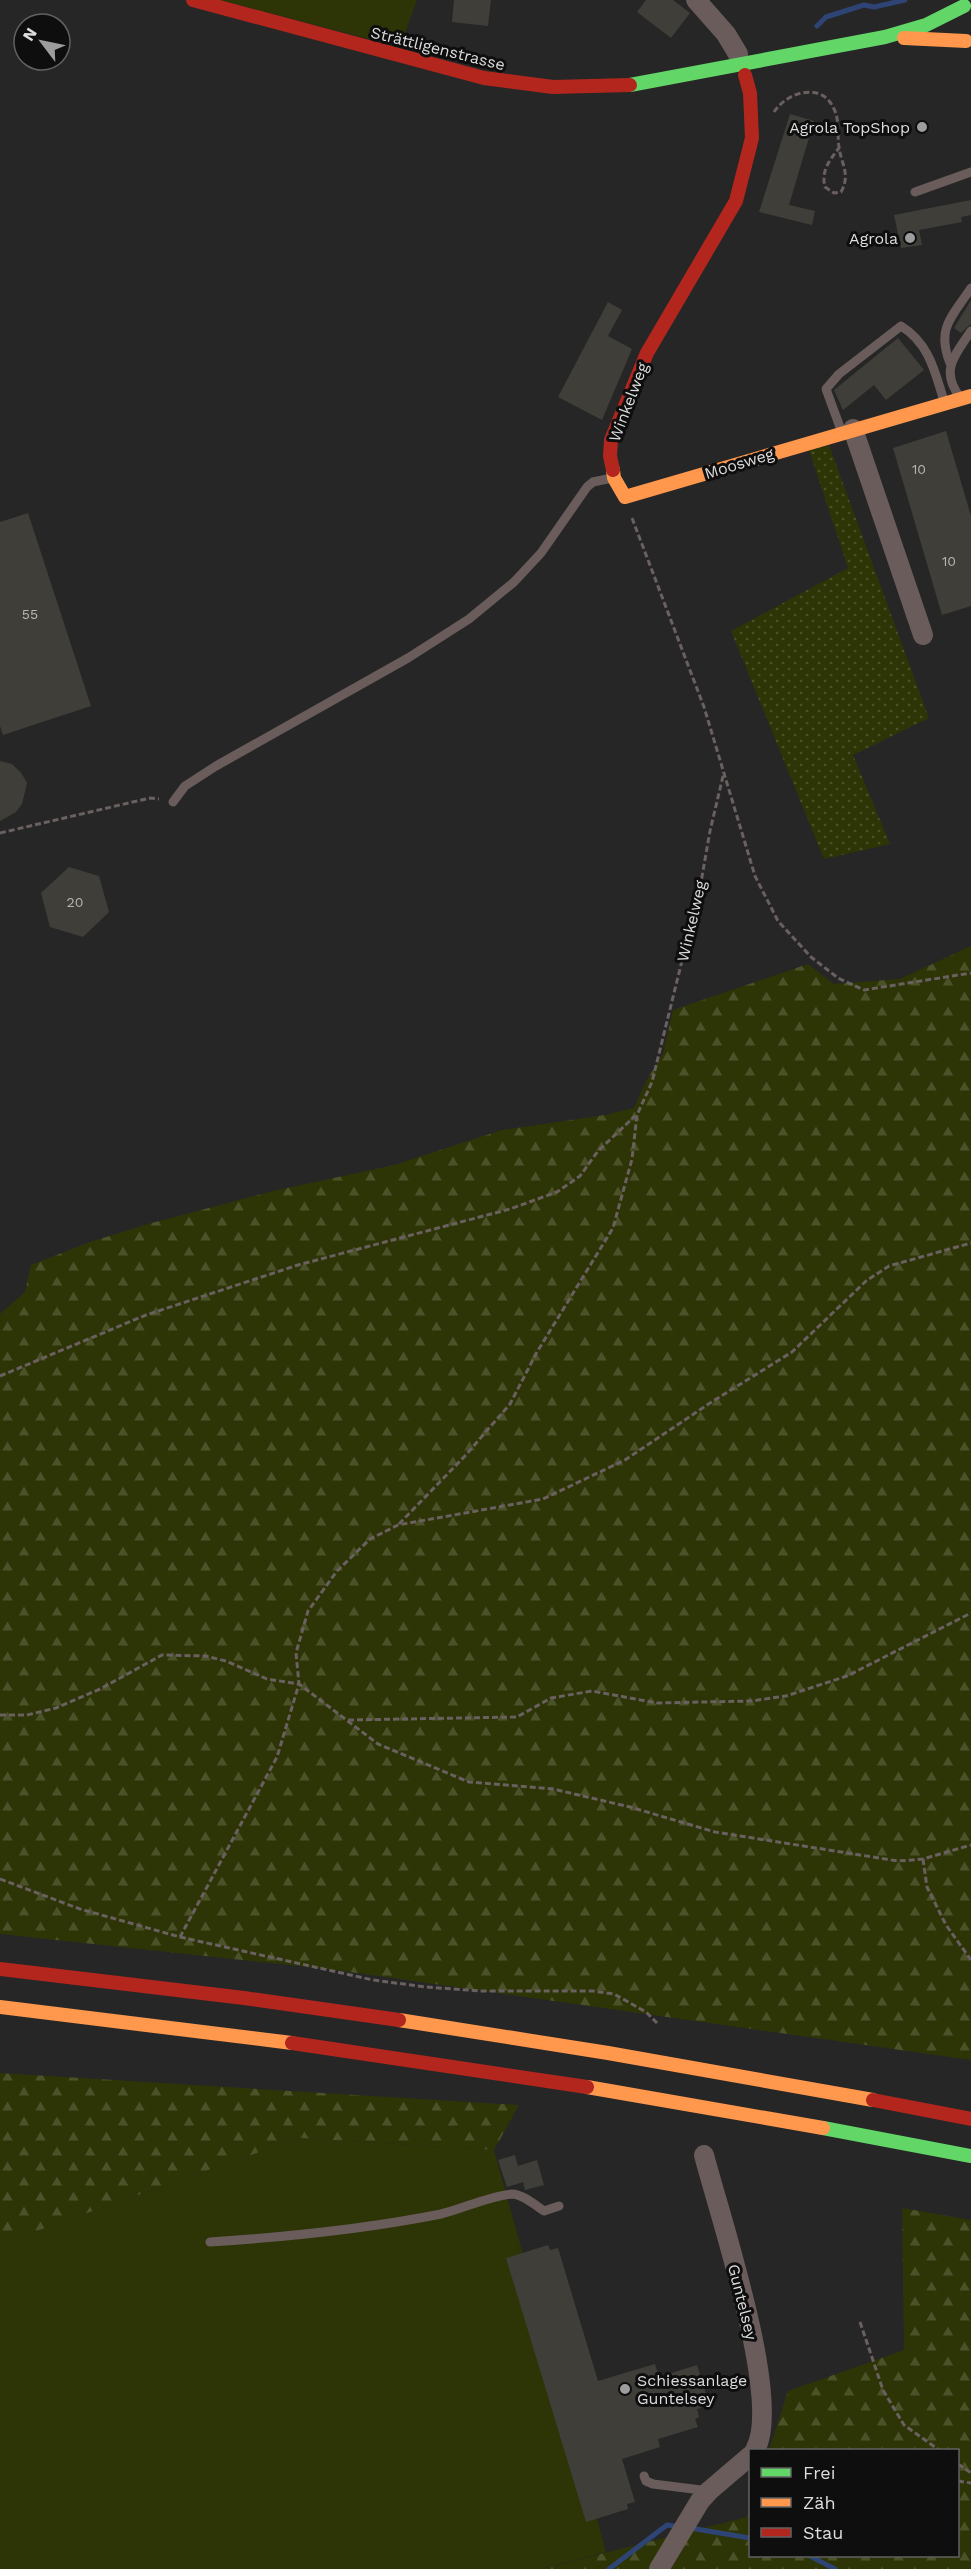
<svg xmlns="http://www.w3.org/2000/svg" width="971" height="2569" viewBox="0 0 971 2569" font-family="'Work Sans',sans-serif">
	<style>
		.green { fill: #2d3405 }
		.forest { fill: url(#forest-firs) }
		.garden { fill: url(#garden-dots) }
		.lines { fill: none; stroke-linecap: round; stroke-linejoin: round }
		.stream { stroke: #2e4474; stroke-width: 5 }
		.building { fill: #403e38 }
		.path { stroke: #69605f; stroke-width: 3; stroke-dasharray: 6 3; stroke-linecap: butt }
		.lane { stroke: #695c5b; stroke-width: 9 }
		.street { stroke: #695c5b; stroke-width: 20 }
		.fast { stroke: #63d668; stroke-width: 14 }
		.slow { stroke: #ff974d; stroke-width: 14 }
		.jam { stroke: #b3261e; stroke-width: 14 }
		.poi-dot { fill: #9d9d9e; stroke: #0e0e0f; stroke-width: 2 }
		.labels { text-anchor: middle; stroke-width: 6; stroke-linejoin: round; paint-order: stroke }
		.number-label { font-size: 14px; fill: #b6b5b4 }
		.street-label { font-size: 16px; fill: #ddddde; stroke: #0e0e0f }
		.poi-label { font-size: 16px; fill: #ddddde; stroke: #0e0e0f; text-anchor: end }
	</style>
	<defs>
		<pattern id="forest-firs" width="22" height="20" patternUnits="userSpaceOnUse" patternTransform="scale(1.5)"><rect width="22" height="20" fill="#2d3405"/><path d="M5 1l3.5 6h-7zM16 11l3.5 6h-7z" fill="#4b5129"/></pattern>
		<pattern id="garden-dots" width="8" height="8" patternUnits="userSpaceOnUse" patternTransform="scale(1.5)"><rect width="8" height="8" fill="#2d3405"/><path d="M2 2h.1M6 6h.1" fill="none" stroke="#4b5129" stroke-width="1.8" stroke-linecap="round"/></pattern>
	</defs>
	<rect width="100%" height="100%" fill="#262626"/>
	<g class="green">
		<polygon points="219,0 417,0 400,47"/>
		<polygon points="299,2138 494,2150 606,2552 541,2569 0,2569 0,2244"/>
	</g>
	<g class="forest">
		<polygon points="971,946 971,2060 336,1970 0,1934 0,1314 25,1292 31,1265 90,1242 148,1224 273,1191 394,1165 502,1130 605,1115 634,1108 646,1081 663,1054 673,1010 808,964 834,984 900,979"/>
		<polygon points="0,2073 519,2105 494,2150 299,2138 0,2244"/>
		<polygon points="902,2208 971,2220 971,2569 541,2569 747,2517 750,2508 750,2556 958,2556 958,2450 769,2450 788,2391 904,2350"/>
	</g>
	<polygon class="garden" points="829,445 929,718 853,755 890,844 824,859 731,631 848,568 809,450"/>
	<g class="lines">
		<g class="stream">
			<polyline points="817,26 826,17 864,5 874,7 905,0"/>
			<polyline points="690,2528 750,2538"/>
			<polyline points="810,2556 835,2569"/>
			<polyline points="609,2569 667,2525 681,2527"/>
		</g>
	</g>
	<g class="building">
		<polygon points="454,0 491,0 488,26 452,22"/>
		<polygon points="646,0 673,0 690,13 671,38 637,12"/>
		<polygon points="790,114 814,121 789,205 815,211 812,225 759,212"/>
		<polygon points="971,200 971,215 961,217 962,222 919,230 922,245 901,248 894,215"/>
		<polygon points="971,300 971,324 961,333 954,328"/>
		<polygon points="608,302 622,310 608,336 632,349 602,420 558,397"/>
		<polygon points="898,338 924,370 886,400 874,385 843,410 834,390"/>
		<polygon points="946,431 971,516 971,606 942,615 893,448"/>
		<polygon points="28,513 91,706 3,735 0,726 0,522"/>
		<polygon points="0,761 12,764 22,774 27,783 22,804 16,812 0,821"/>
		<polygon points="69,867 99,876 109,912 83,937 50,927 41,893"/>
		<polygon points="515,2155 518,2166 537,2160 544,2185 525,2190 523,2182 507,2187 498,2160"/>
		<polygon points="548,2245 550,2250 558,2248 598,2381 655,2364 659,2377 697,2365 707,2397 699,2399 701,2408 697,2409 699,2417 695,2419 698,2427 658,2439 660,2447 622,2459 635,2502 627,2504 628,2509 586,2522 506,2258"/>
	</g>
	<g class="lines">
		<g class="path">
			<path d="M774,112C787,92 822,81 834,109C840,121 837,135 839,147C841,164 851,174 841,192L834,193L825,187C821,171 829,161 839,148"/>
			<polyline points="632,518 704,707 755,876 778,921 811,957 838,978 864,990 971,973"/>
			<polyline points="0,833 150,798 159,799"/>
			<polyline points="0,1376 146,1315 298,1265 510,1209 557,1192 580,1176 598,1151 635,1116"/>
			<polyline points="399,1524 464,1457 510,1404 537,1352 613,1228 632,1159 637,1115 652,1082 700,888 710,831 724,772"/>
			<polyline points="0,1715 27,1715 56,1708 100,1689 162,1655 205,1656 226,1661 267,1679 299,1684 378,1744 469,1782 553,1789 630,1807 715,1832 898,1861 923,1859 971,1845"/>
			<polyline points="348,1720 517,1717 551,1698 592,1691 657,1703 751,1701 786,1696 847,1676 971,1613"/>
			<polyline points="923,1859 927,1887 946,1925 971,1960"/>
			<polyline points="0,1879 80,1909 180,1937 277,1757 299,1684 296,1653 308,1611 337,1571 370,1539 398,1525 543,1499 625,1460 710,1403 792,1352 866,1281 889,1266 971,1243"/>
			<polyline points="180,1937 373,1980 426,1987 481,1991 593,1991 614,1994 646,2012 657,2023"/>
			<polyline points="860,2322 883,2390 904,2425 939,2450"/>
			<polyline points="958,2464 971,2473"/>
			<polyline points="958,2481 971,2483"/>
		</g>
		<g class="lane">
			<polyline points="915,192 971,172"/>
			<path d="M950,363C936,328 952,317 971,288"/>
			<path d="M960,397C939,370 956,354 971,331"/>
			<path d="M841,430L826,389L839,374L901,326C929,343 935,372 944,401"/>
			<polyline points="173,802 185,786 216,766 408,658 469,619 514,582 541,553 587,487 593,482 612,478"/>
			<path d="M210,2242C287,2237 366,2229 441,2214C462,2209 492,2195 512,2194C522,2194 535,2205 544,2211L559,2206"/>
			<polyline points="644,2476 646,2481 653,2484 709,2491"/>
		</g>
		<g class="street">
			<polyline points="696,0 726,34 738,54"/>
			<polyline points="853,429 923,635"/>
			<path d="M704,2155C719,2214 783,2402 755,2450"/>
			<polyline points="659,2569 700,2501 709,2491 750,2456"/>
		</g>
		<g class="fast">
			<polyline points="630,85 885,37 926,25 964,6"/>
			<polyline points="823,2128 971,2156"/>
		</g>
		<g class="slow">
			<polyline points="904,38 966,41"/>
			<polyline points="613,470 614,478 625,497 971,396"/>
			<polyline points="0,2007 292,2043"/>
			<polyline points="399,2020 608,2053 873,2100"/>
			<polyline points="587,2087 823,2128"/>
		</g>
		<g class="jam">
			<polyline points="193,0 484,78 553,87 630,85"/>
			<polyline points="613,470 610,456 611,440 647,353 736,201 752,138 750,93 745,75"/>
			<polyline points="0,1969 244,1998 399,2020"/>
			<polyline points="292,2043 587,2087"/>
			<polyline points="873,2100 971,2119"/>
		</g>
	</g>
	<g class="poi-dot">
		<circle cx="922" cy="127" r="6"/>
		<circle cx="910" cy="238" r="6"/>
		<circle cx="625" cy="2389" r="6"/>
	</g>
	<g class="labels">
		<g class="number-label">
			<text x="919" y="474">10</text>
			<text x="949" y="566">10</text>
			<text x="30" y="619">55</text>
			<text x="75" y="907">20</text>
		</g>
		<g class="street-label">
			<text transform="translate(438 48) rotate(14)" y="6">Strättligenstrasse</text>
			<text transform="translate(628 402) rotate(-69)" y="6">Winkelweg</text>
			<text transform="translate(739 463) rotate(-17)" y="6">Moosweg</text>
			<text transform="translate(691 921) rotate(-77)" y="6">Winkelweg</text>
			<text transform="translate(743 2302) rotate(76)" y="6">Guntelsey</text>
		</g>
		<g class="poi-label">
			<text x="910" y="133">Agrola TopShop</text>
			<text x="898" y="244">Agrola</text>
			<text x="637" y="2386" text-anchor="start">Schiessanlage<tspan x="637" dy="18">Guntelsey</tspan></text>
		</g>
	</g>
	<rect x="749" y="2449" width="210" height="108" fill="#0e0e0f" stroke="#616162" stroke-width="1.5"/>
	<rect x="761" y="2468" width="30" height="9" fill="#63d668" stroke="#616162" stroke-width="1.5"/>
	<text x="803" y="2479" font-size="18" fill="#ddddde">Frei</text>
	<rect x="761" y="2498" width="30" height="9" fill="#ff974d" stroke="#616162" stroke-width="1.5"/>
	<text x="803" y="2509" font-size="18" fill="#ddddde">Zäh</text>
	<rect x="761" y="2528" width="30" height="9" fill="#b3261e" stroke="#616162" stroke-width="1.5"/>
	<text x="803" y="2539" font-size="18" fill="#ddddde">Stau</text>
	<g transform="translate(42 42) rotate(302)"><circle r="28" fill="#0e0e0f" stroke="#616162" stroke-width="1.5"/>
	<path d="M0-4.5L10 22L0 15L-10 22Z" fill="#9d9d9e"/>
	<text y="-9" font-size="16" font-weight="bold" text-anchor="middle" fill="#ddddde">N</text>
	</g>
</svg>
